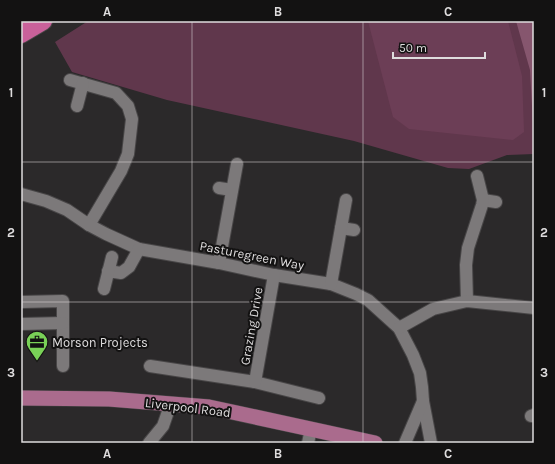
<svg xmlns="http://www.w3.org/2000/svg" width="555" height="464" viewBox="0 0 555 464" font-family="Karla,sans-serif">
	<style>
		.green { fill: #60374c }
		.forest { fill: #6c3e56 }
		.water { fill: #86566e }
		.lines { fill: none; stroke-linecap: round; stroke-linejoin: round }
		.minor-casing { stroke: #484647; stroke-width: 14 }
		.major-casing { stroke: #484647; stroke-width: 16 }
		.highway-casing { stroke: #484647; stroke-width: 20 }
		.minor { stroke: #7c797a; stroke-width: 12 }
		.major { stroke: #aa6b8d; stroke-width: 15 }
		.highway { stroke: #c9619a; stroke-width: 18 }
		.grid { fill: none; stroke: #dedcdd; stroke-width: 1; stroke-opacity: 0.55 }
		.labels { text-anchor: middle; stroke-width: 4; stroke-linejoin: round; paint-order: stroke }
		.street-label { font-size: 13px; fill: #dedcdd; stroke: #131212 }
		.poi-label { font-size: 13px; fill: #dedcdd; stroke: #131212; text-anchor: start }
		.neatline { fill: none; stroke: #dedcdd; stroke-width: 1.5 }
		.grid-label { font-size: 13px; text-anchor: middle; font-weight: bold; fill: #dedcdd }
	</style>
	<rect width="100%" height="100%" fill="#2b292a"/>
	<polygon class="green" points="88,21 534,21 534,154 507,155 469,169 448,168 354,141 167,100 72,72 55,42"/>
	<polygon class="forest" points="368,21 508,21 522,76 524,132 513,140 409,129 393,117"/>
	<polygon class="water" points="516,21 534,21 534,142 530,70"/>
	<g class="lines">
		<g class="minor-casing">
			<g id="minor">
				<polyline points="70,80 116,93 128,106 132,119 128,154 121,171 89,225"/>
				<polyline points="77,106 83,83"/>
				<polyline points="219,188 232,190"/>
				<polyline points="21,194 46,201 67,210 89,225 106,234 139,249 219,263 274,275 331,284 356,294 368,300 399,328 413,355 420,373 422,387 423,401 431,443"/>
				<polyline points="483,200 496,202"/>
				<polyline points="341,228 354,230"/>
				<polyline points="219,263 237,164"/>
				<polyline points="108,271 121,273 129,267 139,249"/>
				<polyline points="331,284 346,200"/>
				<polyline points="104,289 112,257"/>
				<polyline points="467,301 466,265 468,248 482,205 483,200 477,176"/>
				<polyline points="21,302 63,301 63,366"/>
				<polyline points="21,324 63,323"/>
				<polyline points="399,328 433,309 467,301 534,308"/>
				<polyline points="150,366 255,382 319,398"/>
				<polyline points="255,382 274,275"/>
				<polyline points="531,416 534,415"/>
				<polyline points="149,443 163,426 171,403"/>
				<polyline points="308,443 311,429"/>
				<polyline points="405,443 423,401"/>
			</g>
		</g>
		<g class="major-casing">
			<polyline id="major" points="21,398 109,399 209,407 375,443"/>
		</g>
		<g class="highway-casing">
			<polyline id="highway" points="21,34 43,21"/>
		</g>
		<use href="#minor" class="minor"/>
		<use href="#major" class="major"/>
		<use href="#highway" class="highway"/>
	</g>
	<path class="grid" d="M192,21V443M363,21V443M21,162H534M21,302H534"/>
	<defs>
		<g id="office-pin" transform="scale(1.15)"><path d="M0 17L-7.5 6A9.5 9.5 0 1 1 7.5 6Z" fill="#79d157" stroke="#131212"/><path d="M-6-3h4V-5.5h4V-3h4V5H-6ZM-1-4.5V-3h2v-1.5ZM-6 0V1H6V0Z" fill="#111"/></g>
	</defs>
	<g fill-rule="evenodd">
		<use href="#office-pin" x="37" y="342"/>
	</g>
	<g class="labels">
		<g class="street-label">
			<text transform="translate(252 255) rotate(11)" y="5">Pasturegreen Way</text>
			<text transform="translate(251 326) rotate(-80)" y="5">Grazing Drive</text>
			<text transform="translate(188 407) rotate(7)" y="5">Liverpool Road</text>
		</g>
		<g class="poi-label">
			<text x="52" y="347">Morson Projects</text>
		</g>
	</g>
	<rect width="555" height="464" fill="none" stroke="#131212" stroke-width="44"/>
	<path d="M393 52v6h92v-6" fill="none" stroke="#dedcdd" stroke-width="2"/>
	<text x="399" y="52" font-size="12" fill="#dedcdd" stroke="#131212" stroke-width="3" paint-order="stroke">50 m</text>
	<rect x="22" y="22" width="511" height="420" class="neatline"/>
	<g class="grid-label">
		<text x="107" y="16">A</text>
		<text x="278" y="16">B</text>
		<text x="448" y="16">C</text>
		<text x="11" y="97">1</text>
		<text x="544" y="97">1</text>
		<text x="11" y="237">2</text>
		<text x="544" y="237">2</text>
		<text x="11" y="377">3</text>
		<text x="544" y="377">3</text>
		<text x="107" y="458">A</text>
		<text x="278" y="458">B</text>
		<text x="448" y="458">C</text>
	</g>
</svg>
